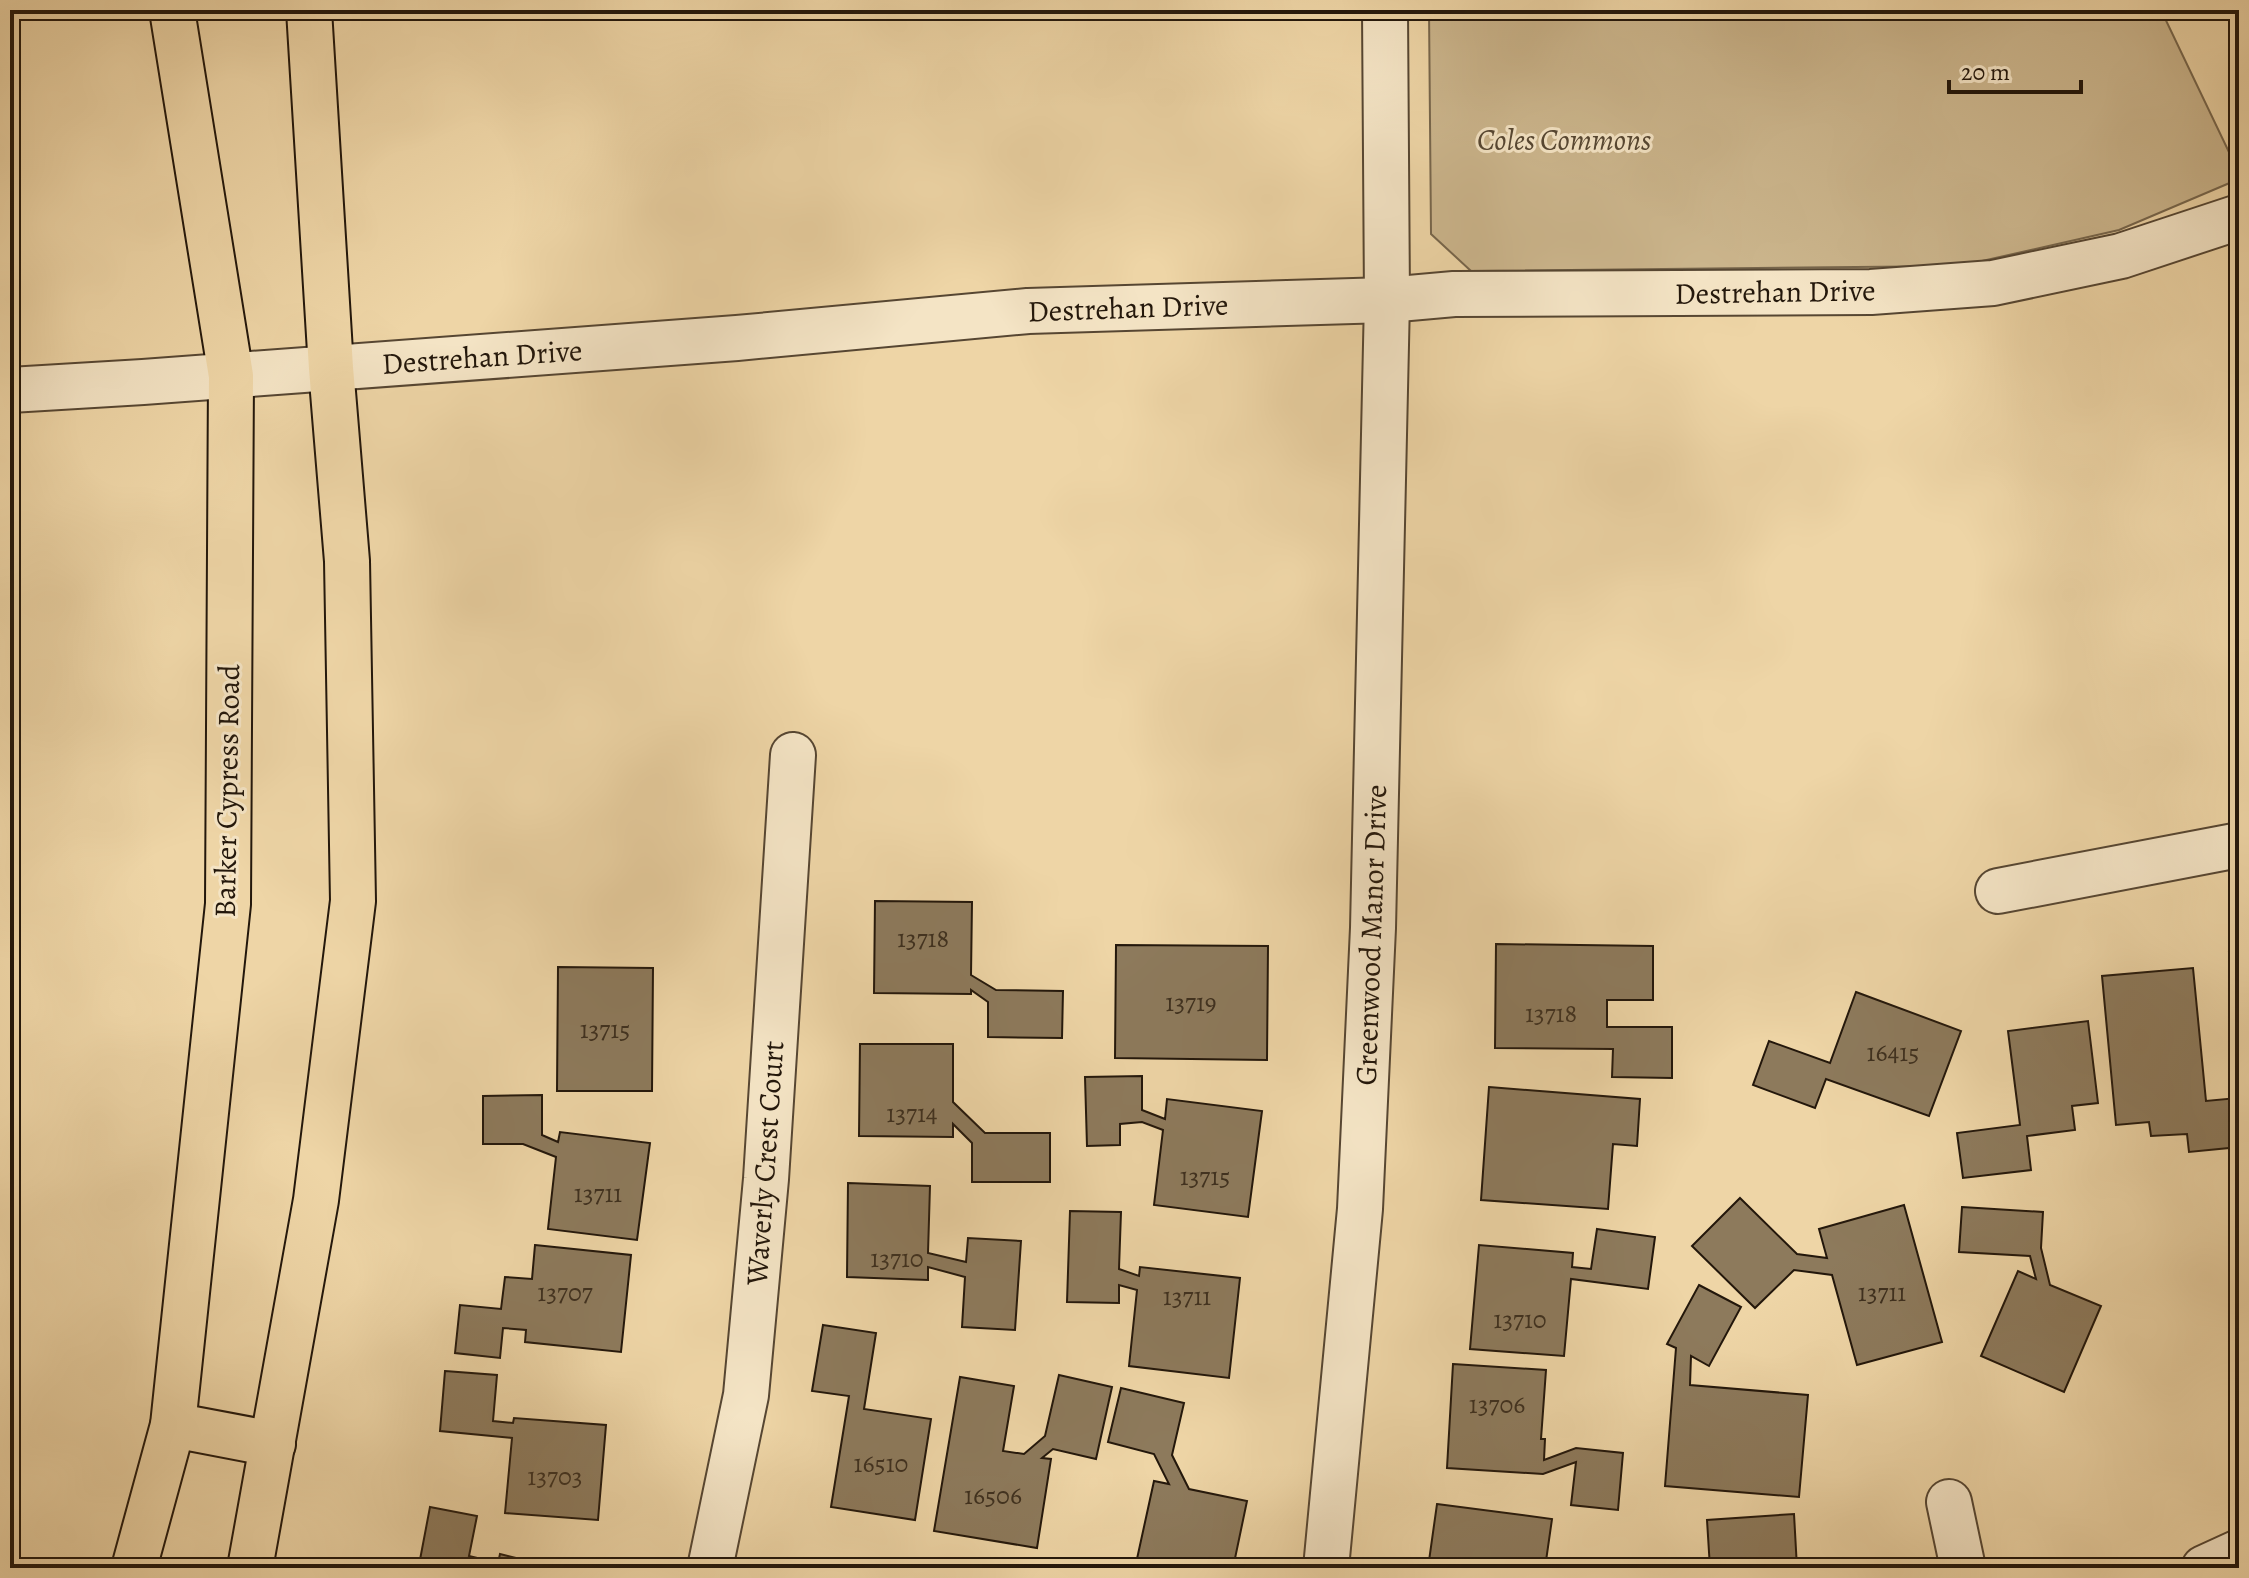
<svg xmlns="http://www.w3.org/2000/svg" width="2249" height="1578" viewBox="0 0 2249 1578" font-family="Alegreya,serif">
	<style>
		.green { fill: #cbb58c; stroke: #77664c; stroke-width: 2 }
		.building { fill: #8d7a5c; stroke: #23170b; stroke-width: 2 }
		.lines { fill: none; stroke-linecap: round; stroke-linejoin: round }
		.minor-casing { stroke: #564632; stroke-width: 48 }
		.major-casing { stroke: #23170b; stroke-width: 48 }
		.minor { stroke: #f4e4c5; stroke-width: 44 }
		.major { stroke: #eed5a6; stroke-width: 44 }
		.labels { text-anchor: middle; stroke-width: 6; stroke-linejoin: round; paint-order: stroke }
		.number-label { font-size: 26px; fill: #3e301f }
		.park-label { font-size: 30px; font-style: italic; fill: #554632; stroke: #f4e4c5 }
		.street-label { font-size: 30px; fill: #23170b; stroke: #f4e4c5 }
	</style>
	<rect width="100%" height="100%" fill="#eed5a6"/>
	<filter id="stains"><feTurbulence type="fractalNoise" baseFrequency=".0025" numOctaves="4"/><feColorMatrix values="0 0 0 0 .2 0 0 0 0 .09 0 0 0 0 .02 0 0 0 .5 -.17"/></filter>
	<radialGradient id="worn" r=".72"><stop offset=".6" stop-color="#630" stop-opacity="0"/><stop offset="1" stop-color="#630" stop-opacity=".3"/></radialGradient>
	<polygon class="green" points="1429,10 2161,10 2239,173 2239,179 2119,230 1960,266 1471,271 1431,234"/>
	<g class="building">
		<polygon points="875,901 972,902 971,975 996,990 1063,991 1062,1038 988,1037 988,1002 971,990 971,994 874,993"/>
		<polygon points="1496,944 1653,946 1653,1000 1607,1000 1607,1027 1672,1027 1672,1078 1612,1077 1613,1049 1495,1048"/>
		<polygon points="1116,945 1268,946 1267,1060 1115,1058"/>
		<polygon points="2239,951 2239,1047 2229,952"/>
		<polygon points="558,967 653,968 652,1091 557,1091"/>
		<polygon points="2193,968 2206,1101 2237,1098 2239,1147 2189,1152 2187,1134 2151,1136 2149,1122 2116,1125 2102,976"/>
		<polygon points="1856,992 1961,1031 1929,1116 1826,1079 1815,1108 1753,1085 1769,1041 1830,1063"/>
		<polygon points="2088,1021 2098,1103 2072,1106 2075,1130 2027,1136 2031,1170 1963,1178 1957,1133 2020,1125 2008,1031"/>
		<polygon points="860,1044 953,1044 953,1102 985,1133 1050,1133 1050,1182 972,1182 972,1143 953,1124 953,1137 859,1136"/>
		<polygon points="1142,1076 1142,1110 1165,1119 1167,1099 1262,1111 1248,1217 1154,1205 1163,1130 1142,1122 1120,1124 1120,1145 1087,1146 1085,1077"/>
		<polygon points="1489,1087 1640,1099 1637,1146 1613,1144 1608,1209 1481,1200"/>
		<polygon points="542,1095 542,1135 558,1142 560,1132 650,1143 637,1240 548,1229 556,1157 523,1144 483,1144 483,1096"/>
		<polygon points="848,1183 930,1186 928,1253 966,1262 968,1238 1021,1241 1015,1330 962,1327 965,1277 928,1267 928,1280 847,1277"/>
		<polygon points="1740,1198 1797,1254 1827,1258 1819,1229 1904,1205 1942,1342 1857,1365 1832,1275 1794,1270 1755,1308 1692,1246"/>
		<polygon points="1962,1207 2043,1212 2041,1248 2050,1285 2101,1306 2064,1392 1981,1356 2018,1271 2036,1279 2030,1256 1959,1252"/>
		<polygon points="1070,1211 1121,1212 1119,1269 1139,1276 1140,1267 1240,1278 1229,1378 1129,1366 1137,1290 1119,1285 1119,1303 1067,1302"/>
		<polygon points="1597,1229 1655,1237 1648,1289 1571,1279 1564,1356 1470,1349 1479,1245 1573,1253 1572,1267 1591,1269"/>
		<polygon points="535,1245 631,1255 621,1352 525,1342 526,1330 503,1328 500,1358 455,1353 460,1305 501,1309 505,1277 532,1279"/>
		<polygon points="1699,1285 1741,1307 1709,1366 1691,1356 1690,1385 1808,1395 1799,1497 1665,1486 1676,1348 1667,1344"/>
		<polygon points="823,1325 876,1333 864,1409 931,1419 915,1520 831,1507 849,1396 812,1391"/>
		<polygon points="1453,1364 1546,1370 1541,1439 1545,1439 1544,1460 1576,1448 1623,1453 1618,1510 1571,1505 1576,1462 1543,1474 1447,1468"/>
		<polygon points="445,1371 497,1375 493,1421 513,1423 514,1418 606,1425 598,1520 505,1513 512,1438 440,1431"/>
		<polygon points="1059,1375 1112,1387 1096,1459 1053,1449 1042,1458 1051,1459 1037,1548 934,1531 960,1377 1014,1386 1003,1451 1024,1454 1045,1436"/>
		<polygon points="1121,1388 1184,1403 1172,1455 1189,1489 1247,1501 1233,1568 1135,1568 1154,1481 1169,1484 1154,1454 1108,1442"/>
		<polygon points="1437,1504 1552,1519 1545,1568 1428,1568"/>
		<polygon points="430,1507 477,1516 469,1556 498,1563 500,1554 557,1568 436,1568 419,1565"/>
		<polygon points="1794,1514 1797,1568 1710,1568 1707,1520"/>
	</g>
	<g class="lines">
		<g class="minor-casing">
			<g id="minor">
				<polyline points="10,390 143,382 737,338 1028,311 1387,300 1454,294 1871,292 1993,283 2121,256 2239,217"/>
				<polyline points="1998,891 2239,845"/>
				<polyline points="1949,1502 1963,1568"/>
				<polyline points="710,1568 746,1395 766,1179 793,755"/>
				<polyline points="1326,1568 1360,1209 1373,928 1387,300 1385,10"/>
				<polyline points="2204,1568 2239,1552"/>
			</g>
		</g>
		<g class="major-casing">
			<g id="major">
				<polyline points="173,1425 273,1444"/>
				<polyline points="134,1568 173,1425 228,904 231,376 172,10"/>
				<polyline points="250,1568 316,1200 353,901 347,561 331,368 309,10"/>
			</g>
		</g>
		<use href="#minor" class="minor"/>
		<use href="#major" class="major"/>
	</g>
	<g class="labels">
		<g class="number-label">
			<text x="923" y="947">13718</text>
			<text x="1191" y="1011">13719</text>
			<text x="1551" y="1022">13718</text>
			<text x="605" y="1038">13715</text>
			<text x="1893" y="1061">16415</text>
			<text x="912" y="1122">13714</text>
			<text x="1205" y="1185">13715</text>
			<text x="598" y="1202">13711</text>
			<text x="897" y="1267">13710</text>
			<text x="565" y="1301">13707</text>
			<text x="1882" y="1301">13711</text>
			<text x="1187" y="1305">13711</text>
			<text x="1520" y="1328">13710</text>
			<text x="1497" y="1413">13706</text>
			<text x="881" y="1472">16510</text>
			<text x="555" y="1485">13703</text>
			<text x="993" y="1504">16506</text>
		</g>
		<g class="park-label">
			<text x="1564" y="150">Coles Commons</text>
		</g>
		<g class="street-label">
			<text transform="translate(1775 292) rotate(-1)" y="10">Destrehan Drive</text>
			<text transform="translate(1128 308) rotate(-2)" y="10">Destrehan Drive</text>
			<text transform="translate(482 357) rotate(-4)" y="10">Destrehan Drive</text>
			<text transform="translate(227 791) rotate(-89)" y="10">Barker Cypress Road</text>
			<text transform="translate(1371 935) rotate(-88)" y="10">Greenwood Manor Drive</text>
			<text transform="translate(765 1163) rotate(-86)" y="10">Waverly Crest Court</text>
		</g>
	</g>
	<rect width="2249" height="1578" fill="none" stroke="#eed5a6" stroke-width="40"/>
	<rect x="12" y="12" width="2225" height="1554" fill="none" stroke="#23170b" stroke-width="4"/>
	<rect x="20" y="20" width="2209" height="1538" fill="none" stroke="#23170b" stroke-width="2"/>
	<path d="M1949 80v12h132v-12" fill="none" stroke="#23170b" stroke-width="4"/>
	<text x="1961" y="80" font-size="24" fill="#23170b" stroke="#f4e4c5" stroke-width="6" paint-order="stroke">20 m</text>
	<rect width="100%" height="100%" filter="url(#stains)"/>
	<rect width="100%" height="100%" fill="url(#worn)"/>
</svg>
